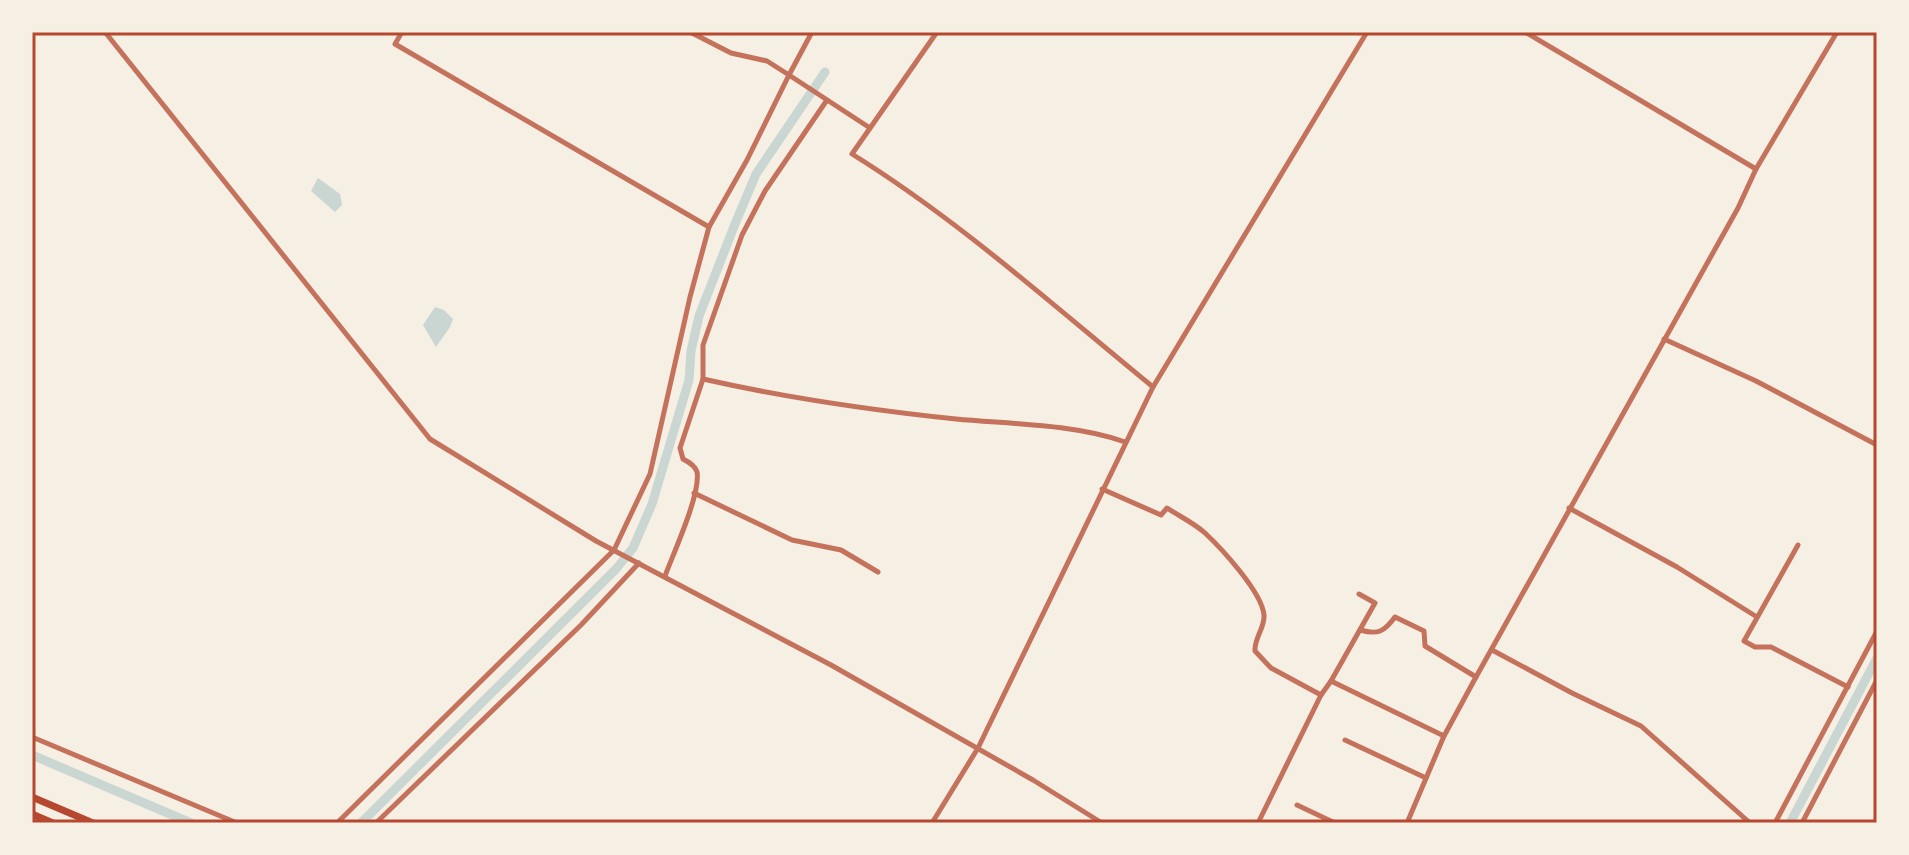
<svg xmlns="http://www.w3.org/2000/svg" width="1909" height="855" viewBox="0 0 1909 855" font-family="Barlow,sans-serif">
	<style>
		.water { fill: #c9d6d2 }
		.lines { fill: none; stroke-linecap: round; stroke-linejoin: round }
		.canal { stroke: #c9d6d2; stroke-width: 9 }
		.minor { stroke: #c5725c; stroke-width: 5 }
		.secondary { stroke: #b5482f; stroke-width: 7 }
		.neatline { fill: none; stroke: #b5482f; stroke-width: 3 }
	</style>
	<rect width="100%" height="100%" fill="#f6efe4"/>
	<g class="water">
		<polygon points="318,178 340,194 342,205 335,212 311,191"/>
		<polygon points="435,307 444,310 453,319 450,327 436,347 423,325"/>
	</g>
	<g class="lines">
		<g class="canal">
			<polyline points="32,755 191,823"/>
			<polyline points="361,823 616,569 633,548 652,504 689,380 691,351 699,316 735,224 756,174 825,72"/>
			<polyline points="1790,823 1877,658"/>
		</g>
		<g class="minor">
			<polyline points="105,32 430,439 596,541 831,665 1033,780 1102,823"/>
			<polyline points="402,32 395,44 709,227"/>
			<polyline points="812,32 789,75 870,128"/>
			<path d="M937,32L852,154C960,221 1055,307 1153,387"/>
			<polyline points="1525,32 1756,169"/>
			<polyline points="1664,339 1756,381 1877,445"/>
			<path d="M703,379C787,398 870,410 956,419C1008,424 1076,424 1125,442"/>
			<path d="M1102,489L1161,515L1167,508C1179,516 1194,523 1205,533C1221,548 1262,592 1264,615C1265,628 1254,638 1255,651L1271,668L1321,695"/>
			<polyline points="694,493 792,540 841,550 878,572"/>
			<polyline points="1569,508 1677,567 1757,617"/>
			<polyline points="1798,545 1744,641 1755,647 1771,647 1848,687"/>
			<path d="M665,576C673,554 701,494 697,472C695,465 688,462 683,459L680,448L703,379V345L742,235L765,191L827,100"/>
			<path d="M1360,630C1378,635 1384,632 1395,617L1424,631L1425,646L1476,677"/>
			<polyline points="1492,650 1572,693 1641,726 1750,823"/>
			<polyline points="1331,681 1375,603 1359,594"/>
			<polyline points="32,737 237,823"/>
			<polyline points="1345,740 1426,778"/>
			<polyline points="1297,805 1335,823"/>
			<polyline points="337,823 614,550 650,474 690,297 709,227 747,160 789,75 767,61 731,53 690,32"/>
			<polyline points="376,823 581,625 639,563"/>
			<polyline points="932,823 978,748 1153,387 1367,32"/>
			<polyline points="1258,823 1321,695 1331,681 1444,736"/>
			<polyline points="1407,823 1444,736 1476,677 1738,208 1756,169 1837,32"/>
			<polyline points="1775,823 1877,631"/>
			<polyline points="1802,823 1877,680"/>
		</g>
		<g class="secondary">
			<polyline points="32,797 93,823"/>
			<polyline points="32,814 53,823"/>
		</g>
	</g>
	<rect width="1909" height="855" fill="none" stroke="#f6efe4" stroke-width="68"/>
	<rect x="34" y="34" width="1841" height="787" class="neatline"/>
</svg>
